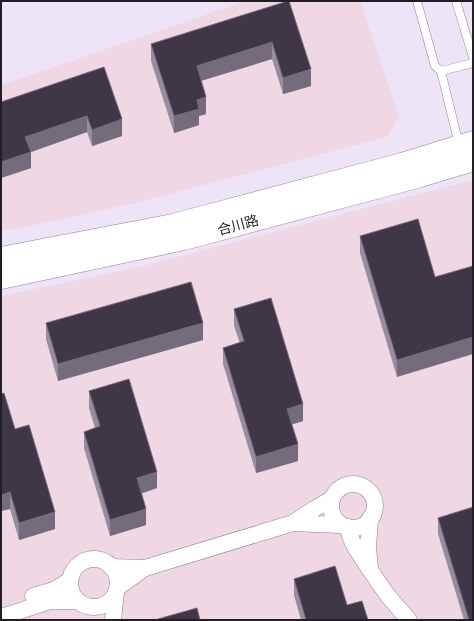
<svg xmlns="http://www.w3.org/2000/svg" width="474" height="621" viewBox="0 0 474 621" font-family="'Alegreya Sans','Noto Sans SC',sans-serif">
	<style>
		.commercial { fill: #efd7e3 }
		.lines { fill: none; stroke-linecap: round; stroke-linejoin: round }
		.service-casing { stroke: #8b8293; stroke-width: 9 }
		.minor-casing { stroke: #8b8293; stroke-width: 17 }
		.primary-casing { stroke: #8b8293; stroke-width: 23 }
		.service { stroke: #fff; stroke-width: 8 }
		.minor { stroke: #fff; stroke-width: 16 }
		.primary { stroke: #fff; stroke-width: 22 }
		.wall { fill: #968e9e }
		.shaded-wall { fill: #746b7b }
		.building { fill: #3f3746; stroke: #746b7b }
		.labels { text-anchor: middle; stroke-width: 4; stroke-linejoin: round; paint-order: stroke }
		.street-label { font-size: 14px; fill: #211e24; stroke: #fff }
	</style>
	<rect width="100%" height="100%" fill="#eee4f7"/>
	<g class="commercial">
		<polygon points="246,1 360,1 399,117 387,137 139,202 36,225 1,231 1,85"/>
		<polygon points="473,180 473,620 1,620 1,296 135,268"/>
	</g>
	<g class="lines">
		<g class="service-casing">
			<g id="service">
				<polyline points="417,1 435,66 441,71 459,145"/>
				<polyline points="456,1 473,57"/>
				<polyline points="441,71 473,63"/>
			</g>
		</g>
		<g class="minor-casing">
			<g id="minor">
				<circle cx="353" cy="506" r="22"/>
				<polyline points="332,499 314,509 293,523 341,525"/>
				<path d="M348,527C350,543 362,557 370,570L368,547L370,518"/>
				<circle cx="94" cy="583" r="24"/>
				<polyline points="111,567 145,568 117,588"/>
				<polyline points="145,568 293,523"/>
				<polyline points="370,570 388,596 409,620"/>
				<polyline points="33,596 54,590 70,580"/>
				<polyline points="1,617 50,601 77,601"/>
				<polyline points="113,620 116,592"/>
			</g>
		</g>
		<g class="primary-casing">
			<g id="primary">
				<polyline points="1,258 173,225 402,164 473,142"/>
				<polyline points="1,278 184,239 417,177 473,160"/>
			</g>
		</g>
		<use href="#service" class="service"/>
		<use href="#minor" class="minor"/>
		<use href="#primary" class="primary"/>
	</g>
	<g class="wall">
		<polygon points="288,1 311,86 283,94 272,59 201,81 206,114 199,116 199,125 174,133 151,61 151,44"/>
		<polygon points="104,67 122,136 92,146 87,132 31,152 31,168 1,178 1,102"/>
		<polygon points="360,236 435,277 397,377 360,253"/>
		<polygon points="234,309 303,421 292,424 298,461 256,473 223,364 223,348 240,343 234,326"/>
		<polygon points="46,323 203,340 58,381 46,339"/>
		<polygon points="89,391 157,488 142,493 146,525 110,536 84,448 84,432 95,428 89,408"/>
		<polygon points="15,429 55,529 19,540 10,509 1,511"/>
		<polygon points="438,518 473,620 464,620 438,534"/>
		<polygon points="294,579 347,605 368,620 301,620 294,595"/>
	</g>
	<g class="shaded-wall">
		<polygon points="272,42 272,59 197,82 197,66"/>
		<polygon points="311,69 311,86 283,94 283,78"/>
		<polygon points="206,97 206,114 199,116 199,125 174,133 174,116 197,100"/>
		<polygon points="87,116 87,132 31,152 31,168 1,178 1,162 25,137"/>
		<polygon points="122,119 122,136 92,146 92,130"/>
		<polygon points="203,323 203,340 58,381 58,364"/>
		<polygon points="473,337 473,354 397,377 397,360"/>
		<polygon points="303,404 303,421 287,426 287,409"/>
		<polygon points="298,444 298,461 256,473 256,457"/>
		<polygon points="157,472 157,488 137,495 137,478"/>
		<polygon points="10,492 10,509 1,511 1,495"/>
		<polygon points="146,509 146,525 110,536 110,520"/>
		<polygon points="55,512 55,529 19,540 19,523"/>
	</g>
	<g class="building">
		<polygon points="288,1 289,1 311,69 283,78 272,42 197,66 206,97 197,100 199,109 174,116 151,44"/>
		<polygon points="104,67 122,119 92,130 87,116 25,137 31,152 1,162 1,102"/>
		<polygon points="418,219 435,277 473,266 473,337 397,360 360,236"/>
		<polygon points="191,282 203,323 58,364 46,323"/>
		<polygon points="271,298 303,404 287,409 298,444 256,457 223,348 244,341 234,309"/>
		<polygon points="129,379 157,472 137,478 146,509 110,520 84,432 100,426 89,391"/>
		<polygon points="4,393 15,429 29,425 55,512 19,523 10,492 1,495 1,394"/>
		<polygon points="473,507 473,620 469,620 438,518"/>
		<polygon points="335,566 347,605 362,601 368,620 306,620 294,579"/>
		<polygon points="197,608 200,620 158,620 158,619"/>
	</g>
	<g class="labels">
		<g class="street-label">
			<text transform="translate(238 225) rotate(-15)" y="5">合川路</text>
		</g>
	</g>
	<rect width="474" height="621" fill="none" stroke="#211e24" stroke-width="4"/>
</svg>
